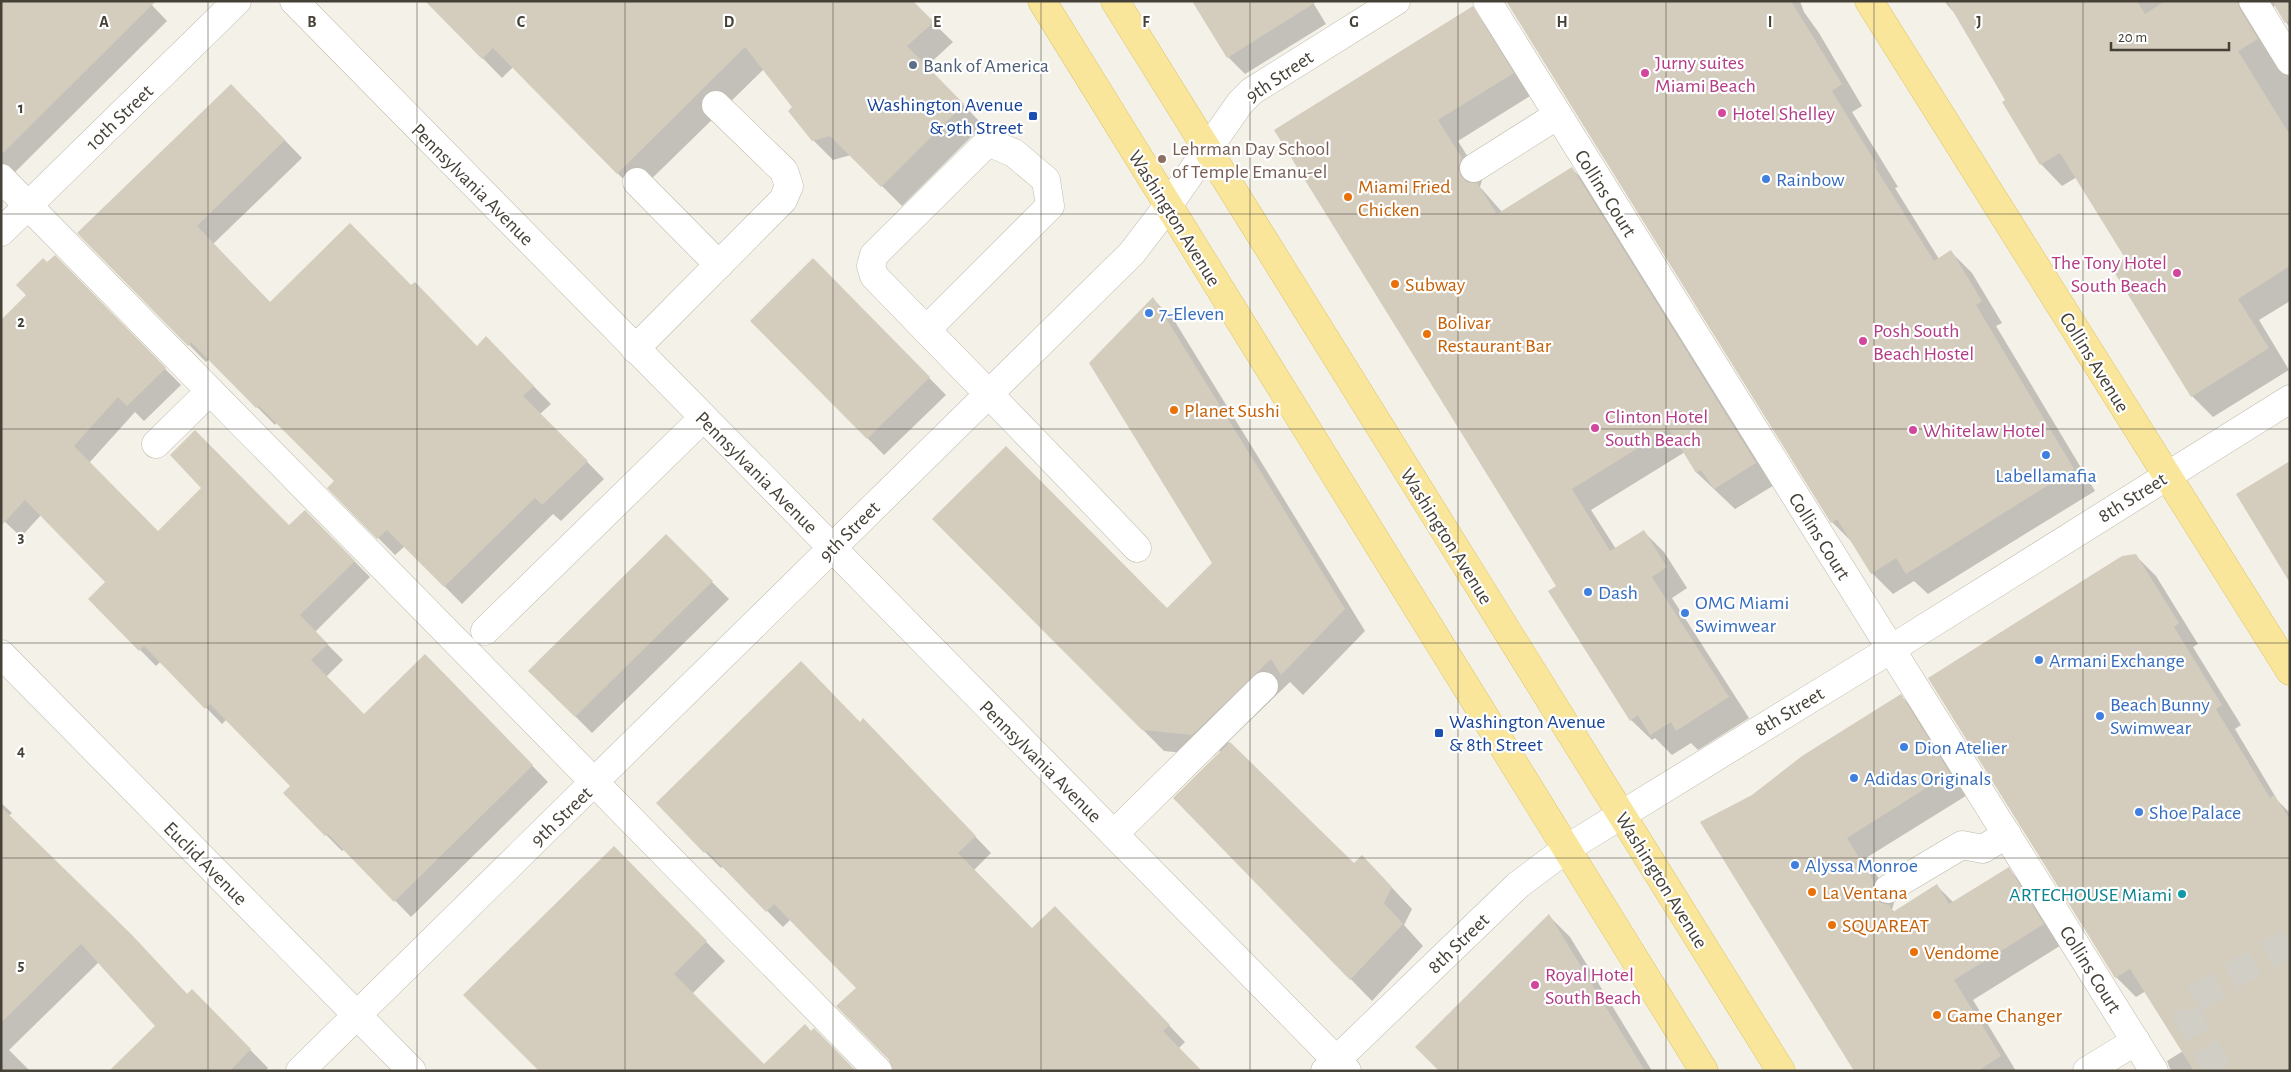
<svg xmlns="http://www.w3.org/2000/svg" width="2291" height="1072" viewBox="0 0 2291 1072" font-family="'Alegreya Sans',sans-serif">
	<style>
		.shadow { fill: #0003 }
		.building { fill: #d4cdbe }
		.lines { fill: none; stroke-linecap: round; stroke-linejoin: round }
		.minor-tunnel { stroke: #d0cec5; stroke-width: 28; stroke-dasharray: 28 14; stroke-linecap: butt }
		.minor-casing { stroke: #beb9ab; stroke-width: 29 }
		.major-casing { stroke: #dec56b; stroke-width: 29 }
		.minor { stroke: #fff; stroke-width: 28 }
		.major { stroke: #f9e69b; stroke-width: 28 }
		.grid { fill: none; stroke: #464137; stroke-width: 1; stroke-opacity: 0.55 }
		.service-dot { fill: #5c6f8a; stroke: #fff; stroke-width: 2 }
		.hotel-dot { fill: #d1479c; stroke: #fff; stroke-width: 2 }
		.transit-dot { fill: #1a4fb4; stroke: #fff; stroke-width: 2 }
		.education-dot { fill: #8d6e63; stroke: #fff; stroke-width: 2 }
		.shop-dot { fill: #3f7fe0; stroke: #fff; stroke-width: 2 }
		.food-dot { fill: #e8710a; stroke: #fff; stroke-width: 2 }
		.culture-dot { fill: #0f9aa8; stroke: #fff; stroke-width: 2 }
		.labels { text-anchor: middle; stroke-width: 4.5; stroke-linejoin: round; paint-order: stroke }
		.hotel-label { font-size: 20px; fill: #b23c85; stroke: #fff; text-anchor: start }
		.service-label { font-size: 20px; fill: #4e5e75; stroke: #fff; text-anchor: start }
		.street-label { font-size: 20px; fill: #464137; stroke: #fff }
		.transit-label { font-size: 20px; fill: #164399; stroke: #fff; text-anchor: end }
		.education-label { font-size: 20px; fill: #785e54; stroke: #fff; text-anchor: start }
		.shop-label { font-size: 20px; fill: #366cbe; stroke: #fff; text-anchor: start }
		.food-label { font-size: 20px; fill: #c56008; stroke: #fff; text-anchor: start }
		.culture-label { font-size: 20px; fill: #0d838f; stroke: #fff; text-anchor: end }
		.grid-label { font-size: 16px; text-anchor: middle; font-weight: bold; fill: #464137; stroke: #fff; stroke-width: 4.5; stroke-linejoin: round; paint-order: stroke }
	</style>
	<rect width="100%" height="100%" fill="#f3f1e8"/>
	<g class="shadow">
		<polygon points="1,1 148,1 167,21 1,186"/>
		<polygon points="427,1 911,1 953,42 926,67 983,125 902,206 851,155 833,160 813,140 794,107 764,69 637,193 513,67 502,78"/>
		<polygon points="1312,1 1326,24 1245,74 1228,57"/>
		<polygon points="1507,1 1800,1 1804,12 1819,33 1862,106 1852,112 1898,187 1895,188 1939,259 1951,252 1972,273 2002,323 1996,326 2095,491 1928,594 1914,581 1893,594 1872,573 1853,543 1832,522"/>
		<polygon points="1944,1 2290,1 2290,28 2275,6 2266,9 2260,31 2290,78 2290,301 2259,320 2289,370 2213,417 2192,396 2127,258 2077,177 2062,186 2041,164 2004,103 2007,101 1957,16"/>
		<polygon points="1476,15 1496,35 1533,94 1458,141 1482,180 1480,187 1502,212 1572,169 1593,189 1776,484 1735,509 1697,473 1685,452 1591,510 1616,549 1643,531 1664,552 1687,588 1672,598 1749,718 1698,750 1691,743 1672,755 1655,738 1652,740 1631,720 1558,586 1276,130"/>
		<polygon points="249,103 302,158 213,244 270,304 411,287 477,347 504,356 551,404 540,414 604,479 561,521 553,514 462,604 405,546 395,555 329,488 336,481 277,422 275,425 209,359 206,362 79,233"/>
		<polygon points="55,257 181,385 144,421 135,412 89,463 158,532 289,527 305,511 370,577 315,632 343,660 326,677 364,716 441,671 548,782 411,917 345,849 342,851 285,793 292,786 227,719 222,724 161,661 156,666 90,599 107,582 41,515 21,537 1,518 28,295 47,264"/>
		<polygon points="813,260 946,395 884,455 752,321"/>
		<polygon points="1153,299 1174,320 1365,631 1303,695 1290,682 1228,742 1354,865 1362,856 1412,909 1404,925 1423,946 1372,1001 1174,798 1221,752 1219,751 1214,756 1164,751 934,519 1167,609 1214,564"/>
		<polygon points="666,536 729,599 592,733 530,671"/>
		<polygon points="2136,556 2156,576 2198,644 2193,647 2241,725 2235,729 2278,801 2290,813 2290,1071 2171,1071 2167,1061 2183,1051 2146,991 2136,997 2116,977"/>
		<polygon points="1901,696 1921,716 1969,794 1866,858 1894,903 1892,910 1895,912 1937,886 1954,903 2008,869 2028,889 2063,944 1973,1000 2016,1071 1856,1071 1753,796"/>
		<polygon points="860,723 879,736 991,853 974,870 1032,930 1071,924 1185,1042 1178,1049 857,988 791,919 783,927 723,866 721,868 705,852"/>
		<polygon points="1,803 12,813 8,816 188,995 192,991 268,1068 265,1071 111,1071 156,1026 99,962 9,1050 30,1071 1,1071"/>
		<polygon points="614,848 725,961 692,994 764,1066 854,1071 540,1071"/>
		<polygon points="1549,916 1570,937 1652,1071 1440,1071"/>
	</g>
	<g class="building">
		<polygon points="1,1 156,1 1,155"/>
		<polygon points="425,1 913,1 934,22 907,46 964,104 881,187 830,136 812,141 788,111 792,107 745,47 617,174 493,48 482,59"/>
		<polygon points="1192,1 1318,1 1227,58"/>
		<polygon points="1506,1 1791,1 1842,84 1832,91 1877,165 1875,167 1934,261 1951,250 1982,301 1976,305 2074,469 1906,574 1896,558 1871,574 1837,519 1831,523"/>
		<polygon points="1947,1 2137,1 2145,14 2165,1 2237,1 2240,9 2258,39 2238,51 2290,135 2290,266 2238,299 2269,348 2191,397 2111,267 2125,258 2060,153 2040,165 2002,102 2005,100"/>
		<polygon points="2272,1 2290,1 2290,20 2285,23"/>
		<polygon points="1473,6 1514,73 1438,120 1462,158 1458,168 1461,176 1467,182 1477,183 1497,214 1572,167 1756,463 1714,489 1701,470 1696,473 1669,429 1572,489 1610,551 1644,530 1667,567 1652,577 1729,697 1676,731 1671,722 1650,735 1638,715 1630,721 1548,591 1556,586 1274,130"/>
		<polygon points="231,84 285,140 197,226 270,302 350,223 411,285 415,282 477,346 486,336 534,386 523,396 588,461 542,505 535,498 444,587 387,530 377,539 327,488 334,481 259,406 256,408 191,342 188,346 77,233"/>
		<polygon points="55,255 166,368 127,406 118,397 74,446 158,531 201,488 170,455 195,430 289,525 305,510 355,561 300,615 328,644 311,660 364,714 425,654 533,765 394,902 328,834 325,836 283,793 290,786 210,704 205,709 144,646 139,651 88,599 105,582 25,500 1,526 1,320 26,295 16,285 43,258 47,262"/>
		<polygon points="813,258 930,377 867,439 750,321"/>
		<polygon points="1153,297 1345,609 1281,675 1271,659 1192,735 1142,730 932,519 1006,446 1167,608 1212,563 1089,363"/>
		<polygon points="2290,461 2290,583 2236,494"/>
		<polygon points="666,534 713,581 575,717 528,671"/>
		<polygon points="2136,554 2179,623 2174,627 2222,705 2216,709 2270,798 2274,795 2290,819 2290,1071 2194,1071 2130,969 2115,978 1928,678 2122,556"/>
		<polygon points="801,661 860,722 863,718 976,836 958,853 1032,928 1055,906 1170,1025 1163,1031 1202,1071 893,1071 889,1060 836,1006 856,988 774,904 766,912 707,851 704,853 656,803"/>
		<polygon points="1901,694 1950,773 1847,838 1874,882 1872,890 1875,897 1881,903 1889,905 1893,912 1937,884 1949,904 2009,867 2044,924 1954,980 2001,1056 1978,1071 1854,1071 1700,822 1752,795 1802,756"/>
		<polygon points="1230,742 1354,863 1362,855 1392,887 1384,903 1403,924 1350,980 1173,798"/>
		<polygon points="1,807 132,935 187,994 192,989 251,1049 230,1071 109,1071 155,1026 81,944 1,1023"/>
		<polygon points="614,846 707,941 674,974 764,1064 805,1024 811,1031 814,1028 856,1071 539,1071 463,995"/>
		<polygon points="1549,914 1645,1071 1439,1071 1415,1047"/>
	</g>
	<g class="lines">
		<polyline class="minor-tunnel" points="2219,1071 2188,1018 2187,1008 2192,1000 2290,942"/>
		<g class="minor-casing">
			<g id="minor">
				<polyline points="294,1 1347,1071"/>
				<polyline points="1487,1 2154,1071"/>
				<polyline points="2253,1 2290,61"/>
				<polyline points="1474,168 1558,115"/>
				<polyline points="1,178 878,1071"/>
				<polyline points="637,182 719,265"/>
				<polyline points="1,232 237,1"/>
				<path d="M926,330L1050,206L1046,180L1014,153L988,142L874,255L871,266L874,276C962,367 1050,456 1137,548"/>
				<polyline points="635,349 783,200 789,186 784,171 716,105"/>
				<polyline points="156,444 210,391"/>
				<polyline points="485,631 703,418"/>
				<polyline points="1,654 412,1071"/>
				<polyline points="1114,834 1264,686"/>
				<polyline points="1888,889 1962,845 1983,849 2007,834"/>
				<polyline points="300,1071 1132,253 1167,207 1240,103 1252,91 1396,1"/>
				<polyline points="1325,1071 1518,885 1566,849 1891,649 2290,399"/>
				<polyline points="2087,1071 2136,1041"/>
			</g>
		</g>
		<g class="major-casing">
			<g id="major">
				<polyline points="1042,1 1704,1071"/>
				<polyline points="1115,1 1781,1071"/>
				<polyline points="1869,1 2290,671"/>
			</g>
		</g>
		<use href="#minor" class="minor"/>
		<use href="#major" class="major"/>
	</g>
	<path class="grid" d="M208,1V1071M417,1V1071M625,1V1071M833,1V1071M1041,1V1071M1250,1V1071M1458,1V1071M1666,1V1071M1874,1V1071M2083,1V1071M1,214H2290M1,429H2290M1,643H2290M1,858H2290"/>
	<circle class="service-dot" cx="913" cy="65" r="5"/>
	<g class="hotel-dot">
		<circle cx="1645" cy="73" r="5"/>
		<circle cx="1722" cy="113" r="5"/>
		<circle cx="2177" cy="273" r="5"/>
		<circle cx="1863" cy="341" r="5"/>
		<circle cx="1595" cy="428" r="5"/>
		<circle cx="1913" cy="430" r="5"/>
		<circle cx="1535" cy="985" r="5"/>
	</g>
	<g class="transit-dot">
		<rect x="1028" y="111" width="10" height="10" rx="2.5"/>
		<rect x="1434" y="728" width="10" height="10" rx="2.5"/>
	</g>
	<circle class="education-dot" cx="1162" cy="159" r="5"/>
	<g class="shop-dot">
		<circle cx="1766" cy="179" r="5"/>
		<circle cx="1149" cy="313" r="5"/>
		<circle cx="2046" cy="455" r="5"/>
		<circle cx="1588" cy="592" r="5"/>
		<circle cx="1685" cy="613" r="5"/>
		<circle cx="2039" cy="660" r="5"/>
		<circle cx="2100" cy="716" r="5"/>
		<circle cx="1904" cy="747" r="5"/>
		<circle cx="1854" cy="778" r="5"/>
		<circle cx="2139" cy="812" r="5"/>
		<circle cx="1795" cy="865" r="5"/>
	</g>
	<g class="food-dot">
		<circle cx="1348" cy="197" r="5"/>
		<circle cx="1395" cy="284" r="5"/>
		<circle cx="1427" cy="334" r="5"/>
		<circle cx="1174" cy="410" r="5"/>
		<circle cx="1812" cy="892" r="5"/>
		<circle cx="1832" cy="925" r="5"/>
		<circle cx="1914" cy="952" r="5"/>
		<circle cx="1937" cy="1015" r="5"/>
	</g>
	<circle class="culture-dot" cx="2182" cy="894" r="5"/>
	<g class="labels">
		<g class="hotel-label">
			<text x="1655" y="69">Jurny suites<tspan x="1655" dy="23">Miami Beach</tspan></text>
			<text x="1732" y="120">Hotel Shelley</text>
			<text x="2167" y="269" text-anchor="end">The Tony Hotel<tspan x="2167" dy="23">South Beach</tspan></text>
			<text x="1873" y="337">Posh South<tspan x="1873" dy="23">Beach Hostel</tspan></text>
			<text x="1605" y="423">Clinton Hotel<tspan x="1605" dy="23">South Beach</tspan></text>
			<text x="1923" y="437">Whitelaw Hotel</text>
			<text x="1545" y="981">Royal Hotel<tspan x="1545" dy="23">South Beach</tspan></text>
		</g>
		<g class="service-label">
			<text x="923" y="72">Bank of America</text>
		</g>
		<g class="street-label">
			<text transform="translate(1279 76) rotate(-34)" y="7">9th Street</text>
			<text transform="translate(119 117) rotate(-44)" y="7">10th Street</text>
			<text transform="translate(473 184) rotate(45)" y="7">Pennsylvania Avenue</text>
			<text transform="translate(1606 193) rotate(58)" y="7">Collins Court</text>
			<text transform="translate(1175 218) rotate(58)" y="7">Washington Avenue</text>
			<text transform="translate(2095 362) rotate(58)" y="7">Collins Avenue</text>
			<text transform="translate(757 472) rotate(45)" y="7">Pennsylvania Avenue</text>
			<text transform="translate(2132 497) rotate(-32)" y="7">8th Street</text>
			<text transform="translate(849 531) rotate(-45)" y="7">9th Street</text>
			<text transform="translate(1447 536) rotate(58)" y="7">Washington Avenue</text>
			<text transform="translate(1820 536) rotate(58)" y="7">Collins Court</text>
			<text transform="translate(1789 711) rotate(-31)" y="7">8th Street</text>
			<text transform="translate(1041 761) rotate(45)" y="7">Pennsylvania Avenue</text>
			<text transform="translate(561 816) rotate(-44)" y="7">9th Street</text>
			<text transform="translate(206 863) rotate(45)" y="7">Euclid Avenue</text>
			<text transform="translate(1662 880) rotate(58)" y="7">Washington Avenue</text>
			<text transform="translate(1458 943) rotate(-44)" y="7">8th Street</text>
			<text transform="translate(2091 969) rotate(58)" y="7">Collins Court</text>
		</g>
		<g class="transit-label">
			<text x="1023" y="111">Washington Avenue<tspan x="1023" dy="23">&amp; 9th Street</tspan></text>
			<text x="1449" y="728" text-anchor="start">Washington Avenue<tspan x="1449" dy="23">&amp; 8th Street</tspan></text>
		</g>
		<g class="education-label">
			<text x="1172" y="155">Lehrman Day School<tspan x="1172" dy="23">of Temple Emanu-el</tspan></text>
		</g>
		<g class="shop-label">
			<text x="1776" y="186">Rainbow</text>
			<text x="1159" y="320">7-Eleven</text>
			<text x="2046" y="482" text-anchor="middle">Labellamafia</text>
			<text x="1598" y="599">Dash</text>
			<text x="1695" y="609">OMG Miami<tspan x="1695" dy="23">Swimwear</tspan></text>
			<text x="2049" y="667">Armani Exchange</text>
			<text x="2110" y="711">Beach Bunny<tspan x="2110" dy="23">Swimwear</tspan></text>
			<text x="1914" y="754">Dion Atelier</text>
			<text x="1864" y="785">Adidas Originals</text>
			<text x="2149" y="819">Shoe Palace</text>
			<text x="1805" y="872">Alyssa Monroe</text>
		</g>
		<g class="food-label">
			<text x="1358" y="193">Miami Fried<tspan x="1358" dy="23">Chicken</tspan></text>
			<text x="1405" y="291">Subway</text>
			<text x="1437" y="329">Bolivar<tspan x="1437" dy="23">Restaurant Bar</tspan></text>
			<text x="1184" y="417">Planet Sushi</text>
			<text x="1822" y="899">La Ventana</text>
			<text x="1842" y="932">SQUAREAT</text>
			<text x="1924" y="959">Vendome</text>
			<text x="1947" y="1022">Game Changer</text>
		</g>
		<g class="culture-label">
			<text x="2172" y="901">ARTECHOUSE Miami</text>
		</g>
	</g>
	<g class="grid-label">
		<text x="104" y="27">A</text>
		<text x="312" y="27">B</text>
		<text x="521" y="27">C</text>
		<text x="729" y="27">D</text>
		<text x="937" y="27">E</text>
		<text x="1146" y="27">F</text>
		<text x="1354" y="27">G</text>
		<text x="1562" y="27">H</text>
		<text x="1770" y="27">I</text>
		<text x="1979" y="27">J</text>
		<text x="21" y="113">1</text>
		<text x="21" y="327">2</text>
		<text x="21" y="542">3</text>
		<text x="21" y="756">4</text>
		<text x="21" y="970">5</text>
	</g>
	<rect width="2291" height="1072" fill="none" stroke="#464137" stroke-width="5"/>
	<path d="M2111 42v8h118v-8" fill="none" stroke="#464137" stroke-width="2.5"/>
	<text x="2118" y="42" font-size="15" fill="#464137" stroke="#ffffff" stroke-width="4" paint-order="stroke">20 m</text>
</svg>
